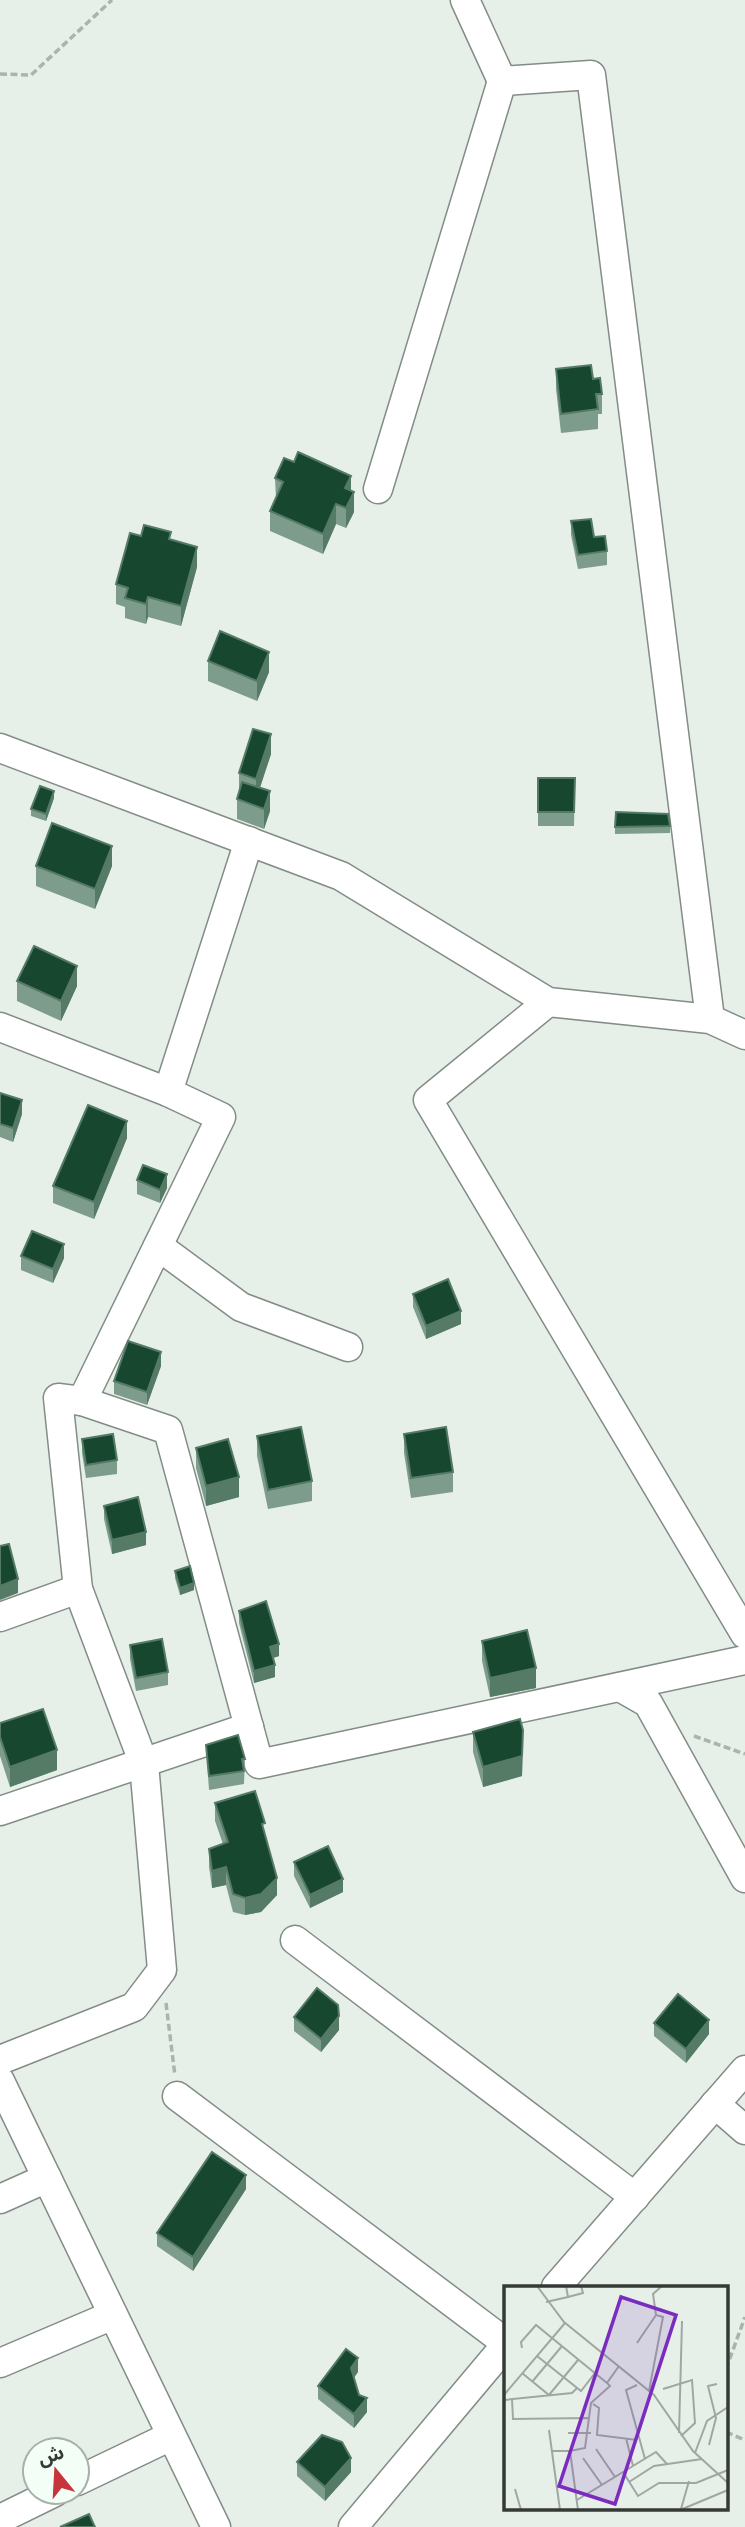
<svg xmlns="http://www.w3.org/2000/svg" width="745" height="2527" viewBox="0 0 745 2527" font-family="Helvetica,'Noto Sans Arabic',sans-serif">
	<style>
		.lines { fill: none; stroke-linecap: round; stroke-linejoin: round }
		.minor-casing { stroke: #838c86; stroke-width: 31 }
		.path { stroke: #abb3ad; stroke-width: 3.5; stroke-dasharray: 7 3.5; stroke-linecap: butt }
		.minor { stroke: #fff; stroke-width: 28 }
		.wall { fill: #7e9c8c }
		.shaded-wall { fill: #557a66 }
		.building { fill: #17472e; stroke: #557a66; stroke-width: 2 }
		.inset-road { fill: none; stroke: #a0a7a2; stroke-width: 2 }
		.view { fill: #7b2cbf; fill-opacity: 0.15; stroke: #7b2cbf; stroke-width: 3.5 }
		.inset-edge { fill: none; stroke: #363a37; stroke-width: 3.5 }
	</style>
	<rect width="100%" height="100%" fill="#e6f0e9"/>
	<g class="lines">
		<g class="minor-casing">
			<g id="minor">
				<polyline points="465,0 502,81 591,75 710,1019"/>
				<polyline points="378,489 502,81"/>
				<polyline points="0,748 341,876 548,1002 710,1019 745,1035"/>
				<polyline points="548,1002 428,1100 745,1634"/>
				<polyline points="0,1027 168,1092 221,1117 82,1401 58,1398 78,1589 144,1764 162,1970 134,2007 0,2060"/>
				<polyline points="168,1092 249,841"/>
				<polyline points="158,1246 241,1307 348,1347"/>
				<polyline points="82,1401 168,1430 259,1764 745,1660"/>
				<polyline points="0,1617 78,1589"/>
				<polyline points="620,1687 648,1703 745,1878"/>
				<polyline points="0,1811 249,1727"/>
				<polyline points="295,1940 635,2197"/>
				<polyline points="0,2081 216,2527"/>
				<polyline points="177,2096 505,2342"/>
				<polyline points="715,2104 745,2130"/>
				<polyline points="0,2199 47,2178"/>
				<polyline points="556,2287 745,2070"/>
				<polyline points="0,2363 113,2315"/>
				<polyline points="77,2481 171,2436"/>
				<polyline points="0,2519 55,2492"/>
				<polyline points="353,2527 505,2346"/>
			</g>
		</g>
		<g class="path">
			<polyline points="0,74 31,75 112,0"/>
			<polyline points="694,1736 745,1754"/>
			<polyline points="166,2003 175,2076"/>
			<polyline points="726,2369 745,2317"/>
			<polyline points="726,2432 745,2440"/>
		</g>
		<use href="#minor" class="minor"/>
	</g>
	<g class="wall">
		<polygon points="556,369 602,394 602,414 598,414 598,429 561,433 556,389"/>
		<polygon points="275,478 351,491 354,512 346,528 336,524 323,554 270,531 270,511 276,498"/>
		<polygon points="571,521 594,537 607,551 607,565 578,569 571,535"/>
		<polygon points="141,536 171,540 197,567 181,626 148,617 146,624 125,618 125,607 116,604 116,584"/>
		<polygon points="208,661 269,672 257,701 208,681"/>
		<polygon points="271,754 260,788 270,811 264,829 237,819 237,799 239,793 239,773"/>
		<polygon points="538,778 575,778 574,826 538,826"/>
		<polygon points="54,798 46,821 31,816 31,809"/>
		<polygon points="670,826 670,833 615,834 615,827"/>
		<polygon points="36,866 112,866 95,909 36,886"/>
		<polygon points="17,981 77,986 61,1021 17,1001"/>
		<polygon points="0,1093 22,1114 13,1142 0,1137"/>
		<polygon points="127,1138 94,1219 53,1203 53,1186"/>
		<polygon points="137,1180 167,1188 160,1203 137,1194"/>
		<polygon points="21,1256 64,1258 53,1283 21,1270"/>
		<polygon points="413,1294 461,1324 426,1339 413,1307"/>
		<polygon points="161,1366 147,1405 114,1394 114,1381"/>
		<polygon points="404,1434 453,1472 453,1492 411,1498 404,1453"/>
		<polygon points="257,1436 312,1481 312,1501 268,1509 257,1456"/>
		<polygon points="82,1439 117,1460 117,1474 86,1478 82,1453"/>
		<polygon points="196,1448 239,1497 206,1506 196,1468"/>
		<polygon points="104,1506 146,1545 112,1554 104,1519"/>
		<polygon points="175,1571 194,1590 180,1595 175,1578"/>
		<polygon points="239,1611 279,1656 273,1658 275,1677 254,1683 239,1623"/>
		<polygon points="482,1641 536,1688 490,1697 482,1661"/>
		<polygon points="130,1645 168,1672 168,1685 136,1691 130,1659"/>
		<polygon points="0,1723 57,1770 10,1787 0,1756"/>
		<polygon points="473,1732 523,1750 522,1776 483,1787 473,1752"/>
		<polygon points="206,1745 245,1759 244,1784 209,1790"/>
		<polygon points="215,1803 265,1836 277,1895 261,1912 245,1915 233,1912 226,1885 212,1888 209,1867 209,1849 223,1844 215,1821"/>
		<polygon points="294,1862 343,1892 310,1908 294,1876"/>
		<polygon points="294,2017 339,2030 321,2052 294,2031"/>
		<polygon points="654,2023 709,2034 686,2063 654,2036"/>
		<polygon points="246,2189 193,2271 157,2246 157,2233"/>
		<polygon points="358,2372 354,2378 359,2395 367,2412 354,2428 318,2399 318,2386"/>
		<polygon points="297,2462 351,2472 325,2501 297,2476"/>
	</g>
	<g class="shaded-wall">
		<polygon points="351,476 351,496 345,488"/>
		<polygon points="354,492 354,512 346,528 346,508"/>
		<polygon points="336,504 336,524 323,554 323,534"/>
		<polygon points="197,547 197,567 181,626 181,606"/>
		<polygon points="148,597 148,617 146,624 146,604"/>
		<polygon points="269,652 269,672 257,701 257,681"/>
		<polygon points="271,734 271,754 256,799 256,779"/>
		<polygon points="54,791 54,798 46,821 46,814"/>
		<polygon points="270,791 270,811 264,829 264,809"/>
		<polygon points="112,846 112,866 95,909 95,889"/>
		<polygon points="77,966 77,986 61,1021 61,1001"/>
		<polygon points="22,1100 22,1114 13,1142 13,1128"/>
		<polygon points="127,1121 127,1138 94,1219 94,1202"/>
		<polygon points="167,1174 167,1188 160,1203 160,1190"/>
		<polygon points="64,1244 64,1258 53,1283 53,1269"/>
		<polygon points="461,1311 461,1324 426,1339 426,1326"/>
		<polygon points="161,1352 161,1366 147,1405 147,1392"/>
		<polygon points="239,1477 239,1497 206,1506 206,1486"/>
		<polygon points="146,1532 146,1545 112,1554 112,1540"/>
		<polygon points="18,1579 18,1593 0,1600 0,1586"/>
		<polygon points="194,1583 194,1590 180,1595 180,1588"/>
		<polygon points="279,1644 279,1656 270,1659 270,1647"/>
		<polygon points="275,1665 275,1677 254,1683 254,1671"/>
		<polygon points="536,1668 536,1688 490,1697 490,1678"/>
		<polygon points="523,1730 522,1776 483,1787 483,1767"/>
		<polygon points="57,1750 57,1770 10,1787 10,1767"/>
		<polygon points="226,1867 226,1885 212,1888 212,1871"/>
		<polygon points="277,1878 277,1895 261,1912 245,1915 245,1898"/>
		<polygon points="343,1879 343,1892 310,1908 310,1895"/>
		<polygon points="339,2016 339,2030 321,2052 321,2039"/>
		<polygon points="709,2020 709,2034 686,2063 686,2049"/>
		<polygon points="246,2175 246,2189 193,2271 193,2257"/>
		<polygon points="358,2358 358,2372 351,2381 351,2368"/>
		<polygon points="367,2398 367,2412 354,2428 354,2414"/>
		<polygon points="351,2458 351,2472 325,2501 325,2487"/>
	</g>
	<g class="building">
		<polygon points="591,365 593,379 600,378 602,394 596,394 598,409 561,414 556,369"/>
		<polygon points="298,452 351,476 345,488 354,492 346,508 336,504 323,534 270,511 283,482 275,478 284,458 294,462"/>
		<polygon points="591,519 594,537 605,536 607,551 578,555 571,521"/>
		<polygon points="144,525 171,532 169,539 197,547 181,606 148,597 146,604 125,598 128,588 116,584 130,533 141,536"/>
		<polygon points="220,631 269,652 257,681 208,661"/>
		<polygon points="253,729 271,734 256,779 239,773"/>
		<polygon points="538,778 575,778 574,812 538,812"/>
		<polygon points="242,782 270,791 264,809 237,799"/>
		<polygon points="40,786 54,791 46,814 31,809"/>
		<polygon points="616,812 668,814 670,826 615,827"/>
		<polygon points="52,823 112,846 95,889 36,866"/>
		<polygon points="34,946 77,966 61,1001 17,981"/>
		<polygon points="0,1093 22,1100 13,1128 0,1124"/>
		<polygon points="88,1105 127,1121 94,1202 53,1186"/>
		<polygon points="143,1165 167,1174 160,1190 137,1180"/>
		<polygon points="32,1231 64,1244 53,1269 21,1256"/>
		<polygon points="448,1279 461,1311 426,1326 413,1294"/>
		<polygon points="128,1341 161,1352 147,1392 114,1381"/>
		<polygon points="301,1427 312,1481 268,1490 257,1436"/>
		<polygon points="446,1427 453,1472 411,1478 404,1434"/>
		<polygon points="113,1434 117,1460 86,1465 82,1439"/>
		<polygon points="228,1439 239,1477 206,1486 196,1448"/>
		<polygon points="138,1497 146,1532 112,1540 104,1506"/>
		<polygon points="9,1544 18,1579 0,1586 0,1546"/>
		<polygon points="190,1566 194,1583 180,1588 175,1571"/>
		<polygon points="266,1601 279,1644 270,1647 275,1665 254,1671 239,1611"/>
		<polygon points="527,1630 536,1668 490,1678 482,1641"/>
		<polygon points="162,1639 168,1672 136,1678 130,1645"/>
		<polygon points="43,1709 57,1750 10,1767 0,1737 0,1723"/>
		<polygon points="520,1719 523,1730 522,1756 483,1767 473,1732"/>
		<polygon points="238,1735 245,1759 242,1759 244,1771 209,1776 206,1745"/>
		<polygon points="255,1791 265,1823 262,1824 277,1878 261,1894 245,1898 233,1894 226,1867 212,1871 209,1849 228,1842 215,1803"/>
		<polygon points="328,1846 343,1879 310,1895 294,1862"/>
		<polygon points="317,1988 338,2005 339,2016 321,2039 294,2017"/>
		<polygon points="678,1994 709,2020 686,2049 654,2023"/>
		<polygon points="212,2152 246,2175 193,2257 157,2233"/>
		<polygon points="346,2349 358,2358 351,2368 359,2395 367,2398 354,2414 318,2386"/>
		<polygon points="322,2435 342,2442 351,2458 325,2487 297,2462"/>
		<polygon points="89,2514 95,2527 60,2527"/>
	</g>
	<g transform="translate(504 2286)">
		<rect width="224" height="224" fill="#e6f0e9"/>
		<path class="inset-road" d="M33,0L60,36L150,109L189,165L224,197M62,0L64,11L79,7L77,0M42,16L64,11M133,57L152,29M18,62L17,56L32,39L103,97M33,70L77,105L91,87M18,87L45,109L74,74M28,96L58,60M133,99L122,104L141,173M159,103L188,94L191,137L177,150M145,105L159,31L152,29L149,8L158,0M0,109L61,37M8,113L9,133L84,132M0,114L68,107L73,102M89,118L95,122L93,149L133,154M45,144L56,224M64,147H87M175,147L178,35M122,152L129,180M205,159L212,132L204,100L213,98M92,163L111,191M48,165H66L74,224M66,165L81,162L87,117L106,100L103,97L115,80M191,167L203,135L224,121M79,172L98,199M119,186L134,210L155,197H192L224,184M125,196L150,180L198,173M11,203L17,224M73,214L152,166L163,178M177,223L185,195M176,224L224,204"/>
		<path class="view" d="M117,11L172,29L111,218L55,200Z"/>
		<rect width="224" height="224" class="inset-edge"/>
	</g>
	<g transform="translate(56 2471) rotate(342)"><circle r="33" fill="#f3fef7" stroke="#a7b0aa" stroke-width="2"/>
	<path d="M0-5L12 26L0 18L-12 26Z" fill="#c5353b"/>
	<text y="-10" font-size="19" font-weight="bold" text-anchor="middle" fill="#363a37">ش</text>
	</g>
</svg>
